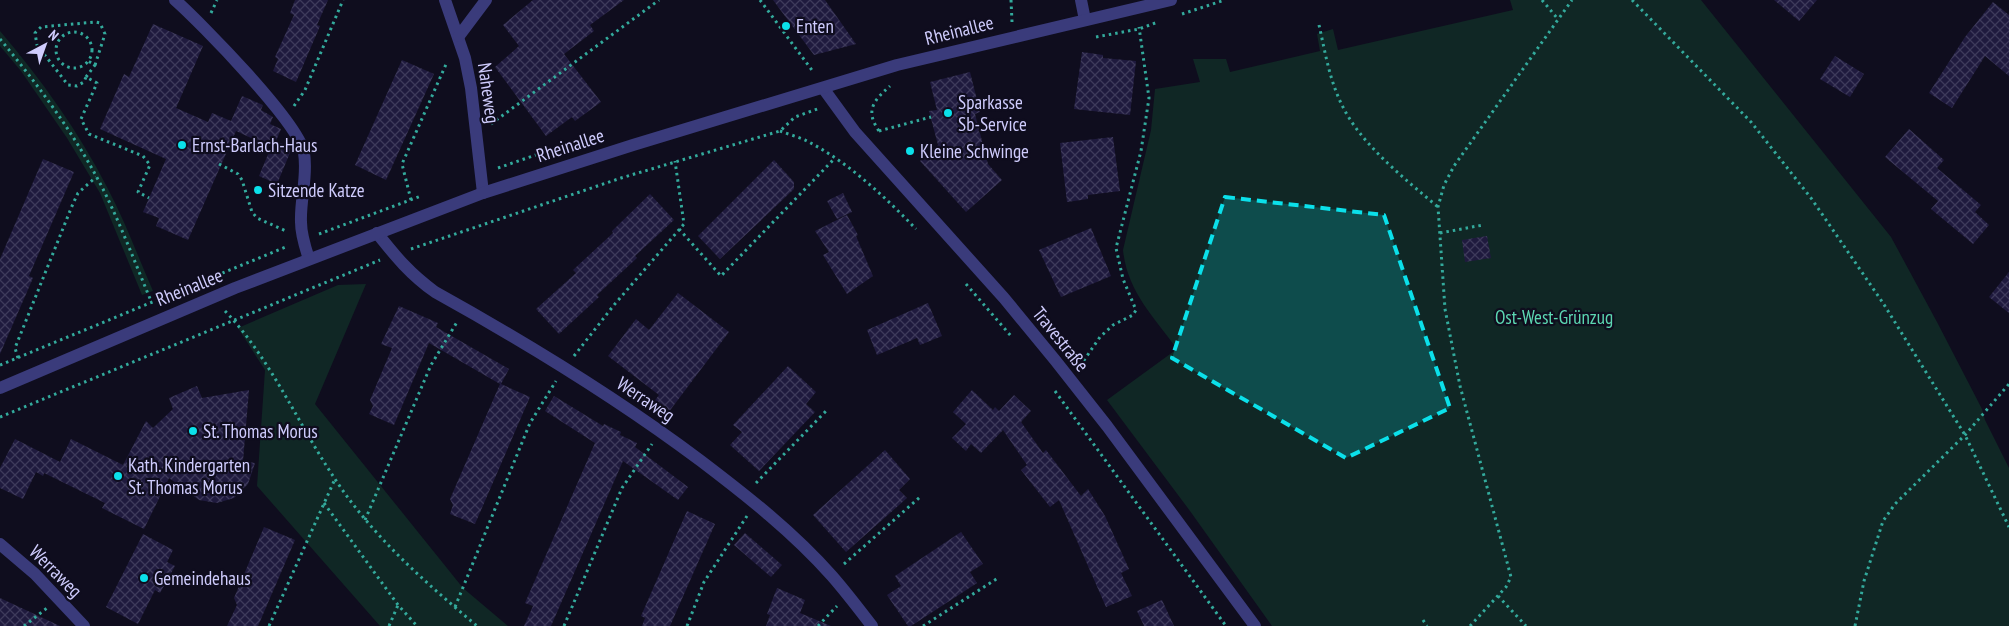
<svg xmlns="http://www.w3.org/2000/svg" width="2009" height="626" viewBox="0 0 2009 626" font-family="'PT Sans Narrow',sans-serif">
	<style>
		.park { fill: #102725 }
		.building { fill: url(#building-cross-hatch) }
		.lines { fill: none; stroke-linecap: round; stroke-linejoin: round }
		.path { stroke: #33aa9c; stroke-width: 3; stroke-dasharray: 2.5 4; stroke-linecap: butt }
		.lane { stroke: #3a3b7b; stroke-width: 12 }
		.street { stroke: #3a3b7b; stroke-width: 12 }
		.marked { fill: #0be0ea; fill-opacity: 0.2; stroke: #0be0ea; stroke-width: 4; stroke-dasharray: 10 6; stroke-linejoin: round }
		.poi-dot { fill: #0be0ea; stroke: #0f0d1e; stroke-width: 2 }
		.labels { text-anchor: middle; stroke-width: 4.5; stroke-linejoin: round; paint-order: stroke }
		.poi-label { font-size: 19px; fill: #cfccfd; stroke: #0f0d1e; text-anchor: start }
		.street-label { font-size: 19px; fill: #cfccfd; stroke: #0f0d1e }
		.park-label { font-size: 19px; fill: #5cd8b2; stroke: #0f0d1e }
	</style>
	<defs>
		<pattern id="building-cross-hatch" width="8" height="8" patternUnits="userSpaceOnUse" patternTransform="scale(1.25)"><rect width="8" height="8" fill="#1f1a3e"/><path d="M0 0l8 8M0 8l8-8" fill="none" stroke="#3e3a5b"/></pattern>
	</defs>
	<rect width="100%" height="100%" fill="#0f0d1e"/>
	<g class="park">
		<path d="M1510,0H1701L1891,237L1937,322L1982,409L1985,420L2009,468V626H1272L1190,511L1107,400L1177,349C1154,317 1127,291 1123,250L1151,130L1155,89L1200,82L1193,59H1226L1230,72L1320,51L1317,34L1333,29L1338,50L1513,10Z"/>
		<path d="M0,31C41,79 79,132 108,189C125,221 138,257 153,291L142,295L100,193L67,138L21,71L0,46Z"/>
		<polygon points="366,284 315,404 463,588 508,626 380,626 257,486 265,370 238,328 338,285"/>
	</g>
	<g class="building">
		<polygon points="295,0 328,0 317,25 320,26 296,82 273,71 278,59 275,57 294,15 290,13"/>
		<polygon points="533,0 624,0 590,25 594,31 564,54 601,102 575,121 572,117 546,136 495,67 519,46 503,25"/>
		<polygon points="773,0 825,0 856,44 814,55"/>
		<polygon points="1774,0 1817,0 1799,21"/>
		<polygon points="1993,2 2009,15 2009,76 1985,56 1952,108 1929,93 1965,37"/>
		<polygon points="153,24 203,46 176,108 208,122 212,113 231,121 242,96 263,105 261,110 273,117 270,124 281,129 276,141 292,148 277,184 259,176 271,147 236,131 188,240 156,226 159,218 143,212 166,159 100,129 124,74 129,77"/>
		<polygon points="1082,52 1103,55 1103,58 1136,61 1130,115 1074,109"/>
		<polygon points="1835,56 1864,74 1850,97 1820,79"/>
		<polygon points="402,60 434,74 386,180 355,165"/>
		<polygon points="970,72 980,112 975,114 988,164 1002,180 966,212 920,161 938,145 929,111 937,110 930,82"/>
		<polygon points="1909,129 1944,160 1937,168 1981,205 1975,212 1989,225 1973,244 1931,209 1938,201 1885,157"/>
		<polygon points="1113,137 1120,191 1088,195 1088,199 1067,202 1060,143"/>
		<polygon points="43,159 74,172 29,276 33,278 0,354 0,259"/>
		<polygon points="774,160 794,182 794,189 720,259 698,236"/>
		<polygon points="843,193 852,212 837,219 827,201"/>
		<polygon points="650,194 674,220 635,256 637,258 597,295 599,297 559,334 536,309 576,273 573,270 613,233 612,231"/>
		<polygon points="847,215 858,235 856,236 873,276 847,294 823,255 829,252 815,231"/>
		<polygon points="1091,228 1111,276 1061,297 1039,250"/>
		<polygon points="1487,236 1491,258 1465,262 1462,240"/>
		<polygon points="2009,272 2009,313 1989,297"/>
		<polygon points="678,293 729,332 668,413 653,403 659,395 608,356 636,319 649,330"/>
		<polygon points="928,303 942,336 920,345 917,338 877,355 867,330"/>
		<polygon points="399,306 438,323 436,327 509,369 501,384 530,397 475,524 450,514 453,505 450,499 500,384 429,343 394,425 369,414 373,406 370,400 392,348 381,344"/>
		<polygon points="788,366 816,392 806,404 815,412 759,471 730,445 742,432 733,425"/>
		<polygon points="197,386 202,398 249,390 243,461 255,463 248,484 234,498 217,503 199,500 169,478 144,529 102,508 105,503 44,473 43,476 36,472 23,499 0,488 0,468 15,439 60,462 71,439 123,465 146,421 153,428 173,409 169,398"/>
		<polygon points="972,390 993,410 995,407 999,411 1014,395 1031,411 1021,422 1043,453 1046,450 1081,496 1088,489 1105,516 1129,569 1121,573 1132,596 1106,607 1059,500 1050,507 1021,470 1027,465 1003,430 981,453 971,444 966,451 952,438 966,424 953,412"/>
		<polygon points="554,396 603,426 604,424 621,432 620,435 637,443 635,447 688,487 678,500 623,461 551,626 524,626 533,606 525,603 595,443 545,411"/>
		<polygon points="885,450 910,479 899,490 907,498 846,552 813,515"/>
		<polygon points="687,511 715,524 670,626 642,626 645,618 641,616"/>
		<polygon points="264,527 295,540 258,626 227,626 237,605 234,598"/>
		<polygon points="961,532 983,564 970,572 977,583 911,626 908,626 887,595 901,586 895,576"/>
		<polygon points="745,533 782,565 771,577 734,545"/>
		<polygon points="143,534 173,550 167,562 175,566 160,593 155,590 138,624 106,607"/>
		<polygon points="777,588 805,600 800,613 831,626 766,626 770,615 767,614"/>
		<polygon points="0,598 60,626 0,626"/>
		<polygon points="1162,600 1174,626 1144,626 1137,611"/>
	</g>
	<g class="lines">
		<g class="path">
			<polyline points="760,0 814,73"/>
			<polyline points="1011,0 1012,22"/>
			<polyline points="1542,0 1557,18"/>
			<polyline points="1632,0 1751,122 1811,198 1883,303 1965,435 2009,527"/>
			<polyline points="211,13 217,0"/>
			<polyline points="1182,14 1225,0"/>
			<path d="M1319,25C1325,51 1329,78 1341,103C1359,143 1405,179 1438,207"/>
			<circle cx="74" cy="50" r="18"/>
			<polyline points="1096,37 1139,29 1158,22"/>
			<path d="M0,39C39,86 77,137 105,193C122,228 136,265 151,301"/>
			<polyline points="95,65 105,34 100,23 95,22 41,27 35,33 37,45 68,85 77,86 84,82 86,77 97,83 81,119 89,134 143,156 150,165 138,192 149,198"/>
			<polyline points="86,77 95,65 88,61"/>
			<polyline points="294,106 305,90 343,0"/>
			<polyline points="491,124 659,0"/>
			<path d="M780,131C788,134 798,137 805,140C847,161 884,196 916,229"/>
			<path d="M879,131C865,111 873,101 890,86"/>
			<polyline points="879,131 931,117"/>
			<polyline points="219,164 238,174 242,180 252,212 257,218 286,231"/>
			<polyline points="498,168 556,148 587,140"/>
			<polyline points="411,200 402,164 447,62"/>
			<polyline points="679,229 721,276 835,158"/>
			<polyline points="1440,233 1483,225"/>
			<polyline points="319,234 421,196"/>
			<polyline points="411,249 621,178 780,131 795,117 820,108"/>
			<polyline points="966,284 1011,336"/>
			<path d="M225,311C271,359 298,424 335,479C373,537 425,582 477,626"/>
			<polyline points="574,356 614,305 684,224 675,161"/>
			<polyline points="18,358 15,348 72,206 78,193 96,177"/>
			<polyline points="0,365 288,246"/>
			<polyline points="1080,366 1100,337 1113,325 1133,315 1136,310 1123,279 1116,248 1141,151 1149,98 1139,27"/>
			<polyline points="1055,391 1226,626"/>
			<polyline points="0,417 380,260"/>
			<polyline points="756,483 827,410"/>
			<polyline points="324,503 398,605 417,626"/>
			<polyline points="365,520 431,365 457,322"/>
			<polyline points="844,564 920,497"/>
			<polyline points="1498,596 1526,626"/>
			<polyline points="455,607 530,423 556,381"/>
			<polyline points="1423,620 1427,626"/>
			<polyline points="24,626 47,608"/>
			<polyline points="269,626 335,479"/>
			<polyline points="389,626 398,605"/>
			<polyline points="564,626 622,488 652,444"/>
			<polyline points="687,626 704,582 747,516"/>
			<polyline points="818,626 837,606"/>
			<polyline points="923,626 998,578"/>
			<polyline points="1470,626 1506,587 1511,577 1460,386 1445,309 1438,207 1444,185 1454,166 1572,0"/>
			<polyline points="1855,626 1864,581 1883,521 1895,504 1965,435 2009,384"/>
		</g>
		<g class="lane">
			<path d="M175,0C200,22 300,124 304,153C308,176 300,199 301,222C301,234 305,247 309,259"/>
			<polyline points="1081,0 1085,20"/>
		</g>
		<g class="street">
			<polyline points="445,0 465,58 471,88 483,193"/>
			<polyline points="459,36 486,0"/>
			<polyline points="823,88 855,132 1004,298 1055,360 1107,426 1255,626"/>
			<path d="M377,233C396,257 410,274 435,292C527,343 617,398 701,461C747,496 793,532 832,576C846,592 859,609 872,626"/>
			<polyline points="0,388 235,288 483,193 633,145 897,65 1171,0"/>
			<polyline points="0,544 35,574 84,626"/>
		</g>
	</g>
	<path class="marked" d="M1225,197L1384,215L1450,408L1346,458L1172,358Z"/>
	<g class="poi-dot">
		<circle cx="786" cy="26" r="5"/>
		<circle cx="948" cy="113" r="5"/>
		<circle cx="182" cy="145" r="5"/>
		<circle cx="910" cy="151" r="5"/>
		<circle cx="258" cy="190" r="5"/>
		<circle cx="193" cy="431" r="5"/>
		<circle cx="118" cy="476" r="5"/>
		<circle cx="144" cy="578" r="5"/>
	</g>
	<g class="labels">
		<g class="poi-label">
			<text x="796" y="33">Enten</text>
			<text x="958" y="109">Sparkasse<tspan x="958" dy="22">Sb-Service</tspan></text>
			<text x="192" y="152">Ernst-Barlach-Haus</text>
			<text x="920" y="158">Kleine Schwinge</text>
			<text x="268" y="197">Sitzende Katze</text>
			<text x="203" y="438">St. Thomas Morus</text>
			<text x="128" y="472">Kath. Kindergarten<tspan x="128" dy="22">St. Thomas Morus</tspan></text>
			<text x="154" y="585">Gemeindehaus</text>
		</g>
		<g class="street-label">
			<text transform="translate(959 30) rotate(-14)" y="7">Rheinallee</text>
			<text transform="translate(489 93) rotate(82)" y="7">Naheweg</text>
			<text transform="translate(570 145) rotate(-18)" y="7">Rheinallee</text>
			<text transform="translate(189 287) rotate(-22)" y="7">Rheinallee</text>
			<text transform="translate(1061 339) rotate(51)" y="7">Travestraße</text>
			<text transform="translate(646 399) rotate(34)" y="7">Werraweg</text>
			<text transform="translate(56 571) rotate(45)" y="7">Werraweg</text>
		</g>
		<g class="park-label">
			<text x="1554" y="324">Ost-West-Grünzug</text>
		</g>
	</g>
	<g transform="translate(45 45) rotate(41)" stroke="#0f0d1e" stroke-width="4" paint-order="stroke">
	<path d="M0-4L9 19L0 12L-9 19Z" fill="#cfccfd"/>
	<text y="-8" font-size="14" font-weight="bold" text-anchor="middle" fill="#cfccfd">N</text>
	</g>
</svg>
